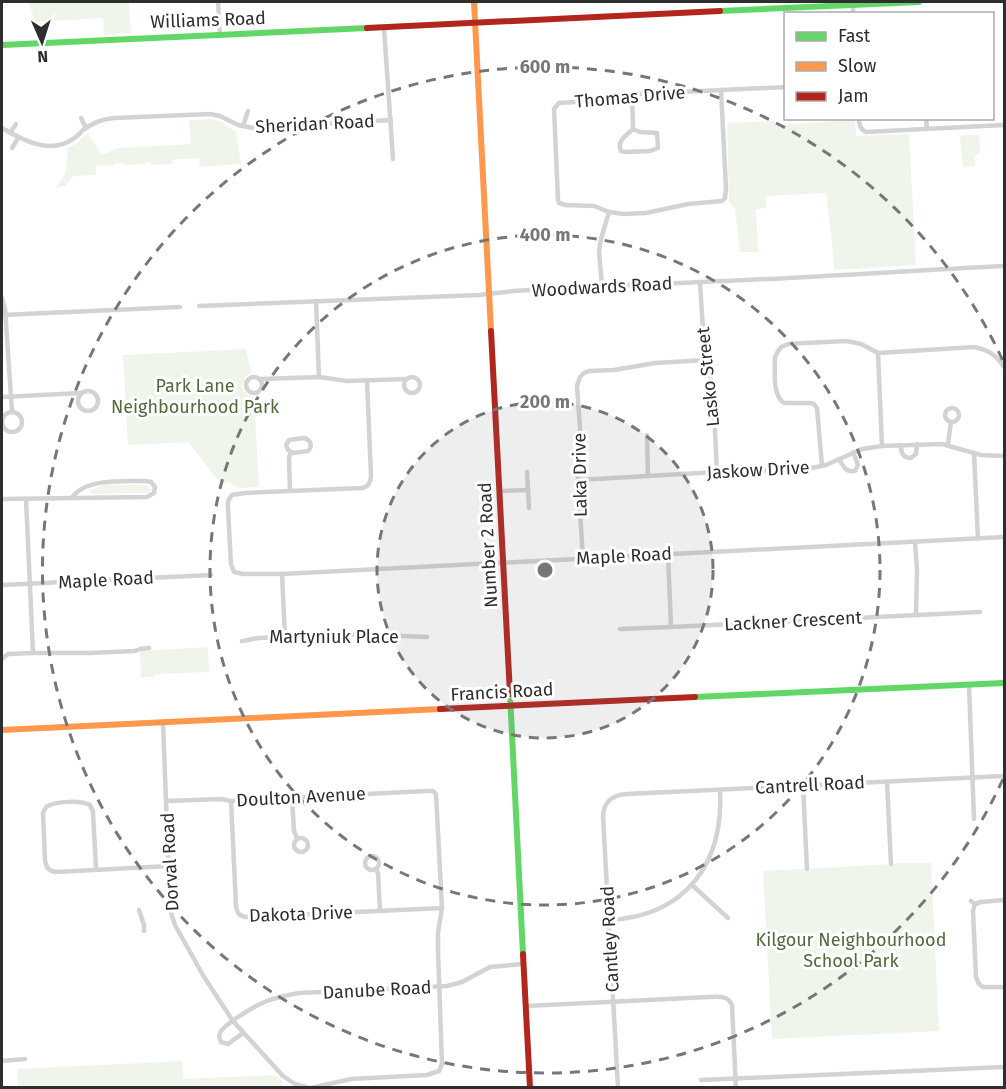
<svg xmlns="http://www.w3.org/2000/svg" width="1006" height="1089" viewBox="0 0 1006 1089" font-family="'Fira Sans',sans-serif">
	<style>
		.green { fill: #f0f5eb }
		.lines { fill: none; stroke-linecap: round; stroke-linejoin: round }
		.street { stroke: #d3d3d3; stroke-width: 4.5 }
		.fast { stroke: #63d668; stroke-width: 6 }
		.slow { stroke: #ff974d; stroke-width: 6 }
		.jam { stroke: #b3261e; stroke-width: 6 }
		.ring { fill: none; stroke: #777; stroke-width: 3; stroke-dasharray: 10 8 }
		.labels { text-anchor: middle; stroke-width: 6; stroke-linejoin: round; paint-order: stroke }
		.street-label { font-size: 18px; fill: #2e2e2e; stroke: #fff }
		.park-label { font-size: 18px; fill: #516a3a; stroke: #fff }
		.centre { fill: #777; stroke: #fff; stroke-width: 3 }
		.ring-label { font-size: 18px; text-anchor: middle; font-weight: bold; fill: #777; stroke: #fff; stroke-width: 6; stroke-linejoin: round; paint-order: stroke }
	</style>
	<rect width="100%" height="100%" fill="#fff"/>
	<g class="green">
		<polygon points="29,2 129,2 131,33 104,35 103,18 35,22"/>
		<polygon points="211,119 222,122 236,132 241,164 200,167 199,158 172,160 172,164 151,165 151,161 145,162 145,164 125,165 124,163 114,164 114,166 96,165 96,175 73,176 65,186 56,188 66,172 68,148 77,143 88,133 102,155 117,148 191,144 189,120"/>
		<polygon points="855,120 856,136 909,134 916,265 834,270 832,241 826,193 766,196 766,208 756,209 758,252 740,252 735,208 729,202 727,123 775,121 776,125"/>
		<polygon points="962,135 979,135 980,152 975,157 975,166 963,167 960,138"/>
		<polygon points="246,349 251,373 245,377 242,387 246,394 254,397 259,487 239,488 228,482 221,484 188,442 128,445 123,355"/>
		<polygon points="103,485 146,485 149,486 151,490 146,493 93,494 90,493 91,490"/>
		<polygon points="208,647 209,672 155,674 155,677 141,677 140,651"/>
		<polygon points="895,863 931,863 939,1031 772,1039 763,871 894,864"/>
		<polygon points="182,1061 183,1079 274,1075 282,1081 282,1087 18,1087 17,1069"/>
	</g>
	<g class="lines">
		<g class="street">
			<polyline points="218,2 220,35"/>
			<polyline points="853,4 853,14"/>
			<polyline points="384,28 393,159"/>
			<polyline points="721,90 726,188 725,198 722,201 688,204 646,213 624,214 609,212 594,206 566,205 559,203 558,200 554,109 559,103 591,101 617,95 786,87"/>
			<path d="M632,94L633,129L640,132L657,133L658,148L650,151L625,152L621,151C616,141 627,135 633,129"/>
			<polyline points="81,118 86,128"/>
			<path d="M859,118C859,125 860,129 866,132L1004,125"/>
			<polyline points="926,118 927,129"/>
			<polyline points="243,126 248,111"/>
			<path d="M2,128C22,140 50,155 73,139C77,137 80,133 83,130C92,123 104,119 114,118L210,114L220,116L238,125L253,128L391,120"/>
			<polyline points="10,133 16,124"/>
			<polyline points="12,148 18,138"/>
			<polyline points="700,282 704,347 710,373 713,392 717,472"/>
			<polyline points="602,286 599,251 601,239 609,212"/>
			<polyline points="2,298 5,309 12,411"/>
			<polyline points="316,301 319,377"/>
			<path d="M199,306L479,295C552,285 627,286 701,282C802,278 903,271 1004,266"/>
			<polyline points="2,315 180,307"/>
			<polyline points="878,353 882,446"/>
			<circle cx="254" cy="385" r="8"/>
			<circle cx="412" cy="385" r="8"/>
			<polyline points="261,379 319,377 347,381 406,379"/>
			<path d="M367,381L371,476C371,482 368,487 362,488L245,493L232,495L228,501V508L231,564L234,572L243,574H282L1004,537"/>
			<circle cx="88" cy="401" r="10"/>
			<polyline points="2,397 81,393"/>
			<circle cx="952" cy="415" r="7"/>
			<circle cx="12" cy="422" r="10"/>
			<polyline points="647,435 648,476"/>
			<path d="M304,438C311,440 313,446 308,451L293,453L288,450L286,445L289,440Z"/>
			<polyline points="948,444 951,422"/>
			<path d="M901,445C901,452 902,458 911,458L916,454L917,444"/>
			<polyline points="974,453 978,539"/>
			<path d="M839,459C843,466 846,473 855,471L858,465L853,452"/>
			<path d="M822,466L817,408L814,404L810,403H784C772,395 775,371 775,357L777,353L781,347L788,344L805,343L847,341L861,344L878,353L974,347C989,350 996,355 1004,367"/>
			<polyline points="527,472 529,508"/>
			<polyline points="578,480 717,472 807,469 826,465 862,449 882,446 942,444 981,455 1004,456"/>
			<polyline points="290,491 289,458 291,452"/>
			<polyline points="500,491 528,490"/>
			<path d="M2,499L147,497L154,493L155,487L151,482L146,481C126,481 84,478 72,498"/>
			<polyline points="26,499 33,653"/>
			<polyline points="915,542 917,569 916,615"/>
			<polyline points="668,554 671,627 980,612"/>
			<polyline points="583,558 577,464 580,428 577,386 580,377 584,373 589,371 614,370 655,363 707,360"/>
			<polyline points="282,574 285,637"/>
			<polyline points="2,585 211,575"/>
			<polyline points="620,629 671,627"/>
			<polyline points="242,641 258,638 352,634 427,637"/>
			<polyline points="2,659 8,654 33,653 89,653 135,651 140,649 149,648"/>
			<polyline points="969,685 974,819"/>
			<polyline points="163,723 170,906 172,916 175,925 204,977 233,1021 283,1076 295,1084 309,1088"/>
			<polyline points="887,782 891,864"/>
			<polyline points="803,785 807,869"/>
			<polyline points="292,798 294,831 297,838"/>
			<polyline points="167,801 221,799 231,801 426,791 433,791 436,794 442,908 438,933 438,951 442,1064 439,1071 427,1075 351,1079 311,1088"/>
			<path d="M231,801L236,906C237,913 239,916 246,917L442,908"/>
			<circle cx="301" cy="845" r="7"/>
			<circle cx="372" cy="863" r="7"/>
			<path d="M96,869L93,812L90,805C81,800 55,801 46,807L43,813L45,860C46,868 49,871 56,872L169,866"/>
			<polyline points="376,869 378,873 380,911"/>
			<polyline points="692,885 728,918"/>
			<polyline points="971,901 975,904 973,911 976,977 979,984 983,987 1004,987"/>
			<polyline points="975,904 981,902 1004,900"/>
			<polyline points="139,910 144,925 144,931"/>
			<path d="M609,920C686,916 724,863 720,790"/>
			<path d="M526,1006L709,997C718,997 728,995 732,1005L736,1088"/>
			<path d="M243,1033L228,1044L221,1042C220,1039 218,1037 220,1033C224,1024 256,1005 267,1001C277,997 288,995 299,993L447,986L462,982L490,967L523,964"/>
			<polyline points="2,1061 25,1059"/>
			<polyline points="701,1080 1004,1067"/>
			<path d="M618,1088L603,816C604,801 612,795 627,794L1004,776"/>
		</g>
		<g class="fast">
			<polyline points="720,11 919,2"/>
			<polyline points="2,45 367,28"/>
			<polyline points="510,694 523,954"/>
			<polyline points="695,697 1004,683"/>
		</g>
		<g class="slow">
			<polyline points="474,2 491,331"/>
			<polyline points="2,730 440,709"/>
		</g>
		<g class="jam">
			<polyline points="367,28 720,11"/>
			<polyline points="491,331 510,694"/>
			<polyline points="440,709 695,697"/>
			<polyline points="523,954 530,1088"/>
		</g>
	</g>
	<circle cx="545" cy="570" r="168" fill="#777" fill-opacity=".12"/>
	<g class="ring">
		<circle cx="545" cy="570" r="168"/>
		<circle cx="545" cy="570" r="335"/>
		<path d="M1003 779A503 503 0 1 1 1003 361"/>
	</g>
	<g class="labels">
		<g class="street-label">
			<text transform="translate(208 20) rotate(-2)" y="6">Williams Road</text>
			<text transform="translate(630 97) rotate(-5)" y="6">Thomas Drive</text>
			<text transform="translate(315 124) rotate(-3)" y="6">Sheridan Road</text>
			<text transform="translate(602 287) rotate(-3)" y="6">Woodwards Road</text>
			<text transform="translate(708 377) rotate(-96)" y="6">Lasko Street</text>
			<text transform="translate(758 470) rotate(-3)" y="6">Jaskow Drive</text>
			<text transform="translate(580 475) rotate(-91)" y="6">Laka Drive</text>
			<text transform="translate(488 545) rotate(-93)" y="6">Number 2 Road</text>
			<text transform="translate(624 556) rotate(-3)" y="6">Maple Road</text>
			<text transform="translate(106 580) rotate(-3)" y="6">Maple Road</text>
			<text transform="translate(793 621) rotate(-3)" y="6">Lackner Crescent</text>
			<text x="334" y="643">Martyniuk Place</text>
			<text transform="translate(502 692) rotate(-3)" y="6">Francis Road</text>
			<text transform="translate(810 785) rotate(-3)" y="6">Cantrell Road</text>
			<text transform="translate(301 797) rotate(-3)" y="6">Doulton Avenue</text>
			<text transform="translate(170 862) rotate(-93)" y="6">Dorval Road</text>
			<text transform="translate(301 914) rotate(-2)" y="6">Dakota Drive</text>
			<text transform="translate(610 939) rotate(-93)" y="6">Cantley Road</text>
			<text transform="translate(377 990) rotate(-3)" y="6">Danube Road</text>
		</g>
		<g class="park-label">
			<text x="195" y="392">Park Lane<tspan x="195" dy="21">Neighbourhood Park</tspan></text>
			<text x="851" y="946">Kilgour Neighbourhood<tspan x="851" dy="21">School Park</tspan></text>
		</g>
	</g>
	<circle cx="545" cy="570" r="9" class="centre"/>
	<g class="ring-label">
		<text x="545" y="73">600 m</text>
		<text x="545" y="241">400 m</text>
		<text x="545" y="408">200 m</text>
	</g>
	<rect width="1006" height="1089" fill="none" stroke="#2e2e2e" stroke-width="6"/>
	<rect x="784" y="12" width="210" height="108" fill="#ffffff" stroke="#ababab" stroke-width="1.5"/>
	<rect x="796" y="32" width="30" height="9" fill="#63d668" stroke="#ababab" stroke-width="1.5"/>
	<text x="838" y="42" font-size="18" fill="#2e2e2e">Fast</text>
	<rect x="796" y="62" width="30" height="9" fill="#ff974d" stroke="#ababab" stroke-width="1.5"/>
	<text x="838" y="72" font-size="18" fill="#2e2e2e">Slow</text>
	<rect x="796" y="92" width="30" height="9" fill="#b3261e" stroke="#ababab" stroke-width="1.5"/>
	<text x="838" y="102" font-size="18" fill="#2e2e2e">Jam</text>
	<g transform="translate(42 42) rotate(177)" stroke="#ffffff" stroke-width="4.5" paint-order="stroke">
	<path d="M0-4.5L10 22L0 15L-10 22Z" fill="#2e2e2e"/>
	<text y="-9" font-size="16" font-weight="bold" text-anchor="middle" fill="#2e2e2e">N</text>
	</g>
</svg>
